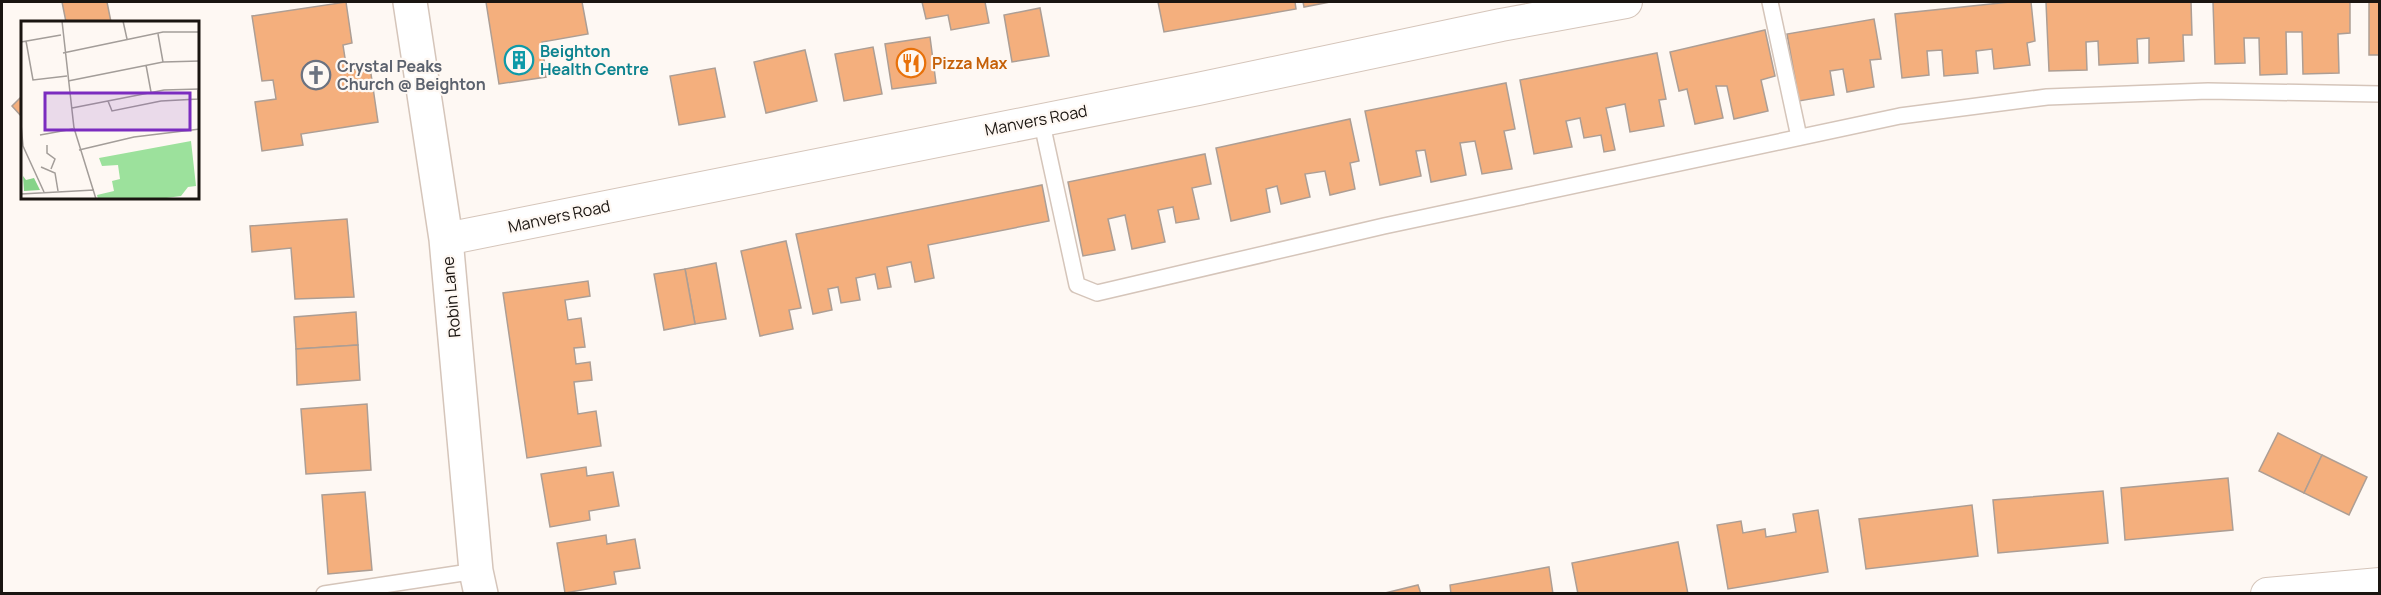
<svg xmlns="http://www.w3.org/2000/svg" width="2381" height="595" viewBox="0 0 2381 595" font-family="Manrope,sans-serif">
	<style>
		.building { fill: #f4af7d; stroke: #ad9e94; stroke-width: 1.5 }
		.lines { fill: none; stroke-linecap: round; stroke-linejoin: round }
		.lane-casing { stroke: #d5c5ba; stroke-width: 18 }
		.street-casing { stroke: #d5c5ba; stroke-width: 34 }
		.secondary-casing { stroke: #d5c5ba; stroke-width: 36 }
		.lane { stroke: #fff; stroke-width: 15 }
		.street { stroke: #fff; stroke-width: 32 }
		.secondary { stroke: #fff; stroke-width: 33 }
		.labels { text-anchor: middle; stroke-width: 4.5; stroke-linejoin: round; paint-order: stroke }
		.culture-label { font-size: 16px; font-weight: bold; fill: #0d838f; stroke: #fef8f3; text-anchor: start }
		.food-label { font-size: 16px; font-weight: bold; fill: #c56008; stroke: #fef8f3; text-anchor: start }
		.worship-label { font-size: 16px; font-weight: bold; fill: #5b616d; stroke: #fef8f3; text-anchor: start }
		.street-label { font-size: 16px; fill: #1a1511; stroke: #fef8f3 }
		.inset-road { fill: none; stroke: #a39d99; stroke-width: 1.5 }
		.view { fill: #7b2cbf; fill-opacity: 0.15; stroke: #7b2cbf; stroke-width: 3 }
		.inset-edge { fill: none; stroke: #1a1511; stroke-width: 3 }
	</style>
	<rect width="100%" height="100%" fill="#fef8f3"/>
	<g class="building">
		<polygon points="62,2 107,2 111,22 66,22"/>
		<polygon points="346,2 352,43 343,45 347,71 370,67 378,122 301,134 303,145 262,151 255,102 276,99 273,80 262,81 252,16"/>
		<polygon points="486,2 582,2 588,34 542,42 546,77 499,84"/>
		<polygon points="922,2 985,2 989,23 951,30 948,15 926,19"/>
		<polygon points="1158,2 1295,2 1296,9 1164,32"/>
		<polygon points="1303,2 1330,2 1304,7"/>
		<polygon points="2010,2 2031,2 2035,41 2027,43 2030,65 1994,69 1992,49 1976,51 1978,73 1944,76 1942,50 1927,51 1929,75 1902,78 1895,14"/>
		<polygon points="2046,2 2191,2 2192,35 2183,35 2184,61 2149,63 2149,38 2137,39 2138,63 2099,65 2098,41 2086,42 2087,70 2049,71"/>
		<polygon points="2213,2 2350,2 2350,33 2338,34 2339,73 2303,74 2302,32 2286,32 2287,74 2260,75 2259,38 2244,38 2245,63 2215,64"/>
		<rect x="2369" y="2" width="11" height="53"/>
		<polygon points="1040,8 1049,56 1012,62 1004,15"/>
		<polygon points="1874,19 1881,59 1870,60 1874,87 1847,92 1843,69 1830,71 1834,95 1799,101 1787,34"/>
		<polygon points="1765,30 1775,76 1761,80 1768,111 1734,119 1727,86 1716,86 1723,118 1695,124 1687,89 1679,91 1670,52"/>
		<polygon points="930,37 936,83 892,89 885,44"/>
		<polygon points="873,47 882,94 844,101 835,54"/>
		<polygon points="805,50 817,101 766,113 754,62"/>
		<polygon points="1657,53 1666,99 1659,100 1664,126 1630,132 1625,104 1606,108 1615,150 1604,152 1601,135 1584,138 1580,118 1566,121 1572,147 1534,154 1520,80"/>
		<polygon points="715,68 725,117 679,125 670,76"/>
		<polygon points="1506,83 1515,129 1504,131 1512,169 1482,174 1475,141 1460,143 1466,175 1431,182 1425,150 1416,151 1421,176 1380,185 1365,111"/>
		<polygon points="22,96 22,117 12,106"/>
		<polygon points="1350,119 1359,161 1350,163 1355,189 1330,195 1325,171 1305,174 1310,197 1281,204 1277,186 1266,189 1270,212 1231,221 1216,148"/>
		<polygon points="1205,154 1211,184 1192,188 1199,219 1176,223 1173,207 1158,210 1165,242 1132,249 1125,215 1108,219 1115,250 1083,256 1068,182"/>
		<polygon points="1042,185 1049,221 928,245 934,278 915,282 911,262 887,267 891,287 878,289 875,274 856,278 860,300 841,303 838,287 828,289 832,310 813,314 796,234"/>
		<polygon points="347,219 354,297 295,299 291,248 252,252 250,226"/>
		<polygon points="786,241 801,308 789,310 793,329 760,336 741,251"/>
		<polygon points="716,263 726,319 695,324 685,269"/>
		<polygon points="685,269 695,324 664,330 654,274"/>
		<polygon points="588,281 590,296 565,300 568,320 581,318 585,347 574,348 576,364 590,362 592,380 574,382 578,414 596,411 601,446 527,458 503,293"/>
		<polygon points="356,312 358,345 296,349 294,317"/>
		<polygon points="358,345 360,380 297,385 296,349"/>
		<polygon points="367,404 371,470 306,474 301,409"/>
		<polygon points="2278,433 2322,455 2304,493 2259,471"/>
		<polygon points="2322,455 2367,477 2349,515 2304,493"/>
		<polygon points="586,467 587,476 613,472 619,506 589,511 590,520 550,527 541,474"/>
		<polygon points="2228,478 2233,530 2125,540 2121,488"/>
		<polygon points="2103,491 2108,543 1998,553 1993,500"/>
		<polygon points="365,492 372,570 328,574 322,495"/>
		<polygon points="1972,505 1978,556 1866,569 1859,519"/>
		<polygon points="1818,510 1828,572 1728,589 1717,525 1741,521 1743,533 1765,529 1766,537 1796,532 1793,514"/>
		<polygon points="606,535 607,544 635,539 640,568 614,572 616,584 565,593 557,543"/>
		<polygon points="1678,542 1688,594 1578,594 1572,563"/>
		<polygon points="1549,567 1553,594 1451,594 1450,585"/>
		<polygon points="1418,585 1421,594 1381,594"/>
	</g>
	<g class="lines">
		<g class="lane-casing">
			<g id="lane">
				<polyline points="1770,2 1799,137"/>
				<polyline points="1041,119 1077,285 1097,293 1384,226 1900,116 2047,97 2208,91 2380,94"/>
				<polyline points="324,594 476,571"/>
			</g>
		</g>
		<g class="street-casing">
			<g id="street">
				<polyline points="446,239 1198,89 1501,25 1626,2"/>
				<polyline points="2267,594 2380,584"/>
			</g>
		</g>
		<g class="secondary-casing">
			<polyline id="secondary" points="410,2 446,239 476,571 481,594"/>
		</g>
		<use href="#lane" class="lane"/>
		<use href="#street" class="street"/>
		<use href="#secondary" class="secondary"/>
	</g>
	<defs>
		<g id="building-ring" transform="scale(1.5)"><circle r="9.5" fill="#fef8f3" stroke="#0f9aa8" stroke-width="1.5"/><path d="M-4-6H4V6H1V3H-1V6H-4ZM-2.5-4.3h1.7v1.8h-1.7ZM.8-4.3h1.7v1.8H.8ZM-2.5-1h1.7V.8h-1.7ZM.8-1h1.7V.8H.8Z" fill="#0f9aa8"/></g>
		<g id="restaurant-ring" transform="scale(1.5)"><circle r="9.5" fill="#fef8f3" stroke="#e8710a" stroke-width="1.5"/><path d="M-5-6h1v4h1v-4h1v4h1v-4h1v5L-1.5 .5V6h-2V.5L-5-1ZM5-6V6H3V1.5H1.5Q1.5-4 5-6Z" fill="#e8710a"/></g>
		<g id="church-ring" transform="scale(1.5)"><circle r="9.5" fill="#fef8f3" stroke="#6b7280" stroke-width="1.5"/><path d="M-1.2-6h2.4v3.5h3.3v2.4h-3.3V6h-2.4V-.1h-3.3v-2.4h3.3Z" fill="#6b7280"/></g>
	</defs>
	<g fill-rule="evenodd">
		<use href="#building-ring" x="519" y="60"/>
		<use href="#restaurant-ring" x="911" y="63"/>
		<use href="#church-ring" x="316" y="75"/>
	</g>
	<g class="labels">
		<g class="culture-label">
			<text x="540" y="57">Beighton<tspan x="540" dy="18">Health Centre</tspan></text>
		</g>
		<g class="food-label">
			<text x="932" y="69">Pizza Max</text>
		</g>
		<g class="worship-label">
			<text x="337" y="72">Crystal Peaks<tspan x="337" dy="18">Church @ Beighton</tspan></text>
		</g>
		<g class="street-label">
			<text transform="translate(1036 120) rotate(-11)" y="6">Manvers Road</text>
			<text transform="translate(559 216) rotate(-12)" y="6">Manvers Road</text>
			<text transform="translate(451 297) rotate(-95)" y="6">Robin Lane</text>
		</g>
	</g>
	<g transform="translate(21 21)">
		<rect width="178" height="178" fill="#fef8f3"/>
		<path d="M170,120L175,165L167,166L160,175L138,178H77L76,174L93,170L91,160L99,158L97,144L81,145L78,137Z" fill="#9ce19c"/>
		<path d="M2,155L5,159L13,157L19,169L3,170Z" fill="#86d388"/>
		<path class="inset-road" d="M41,0L53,107L75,178M102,0L106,18M137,13L142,41M5,20L12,59L46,55M0,21L40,14M42,32L142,11H179M125,44L130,71M47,60L142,41L179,40M87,80L91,90L140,80L177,78V68M51,87L143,69L179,68M0,103L2,125L23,171M19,114L52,108M26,124V132L34,138L30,148M58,129L113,116L179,108M20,146L34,152L37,170M0,173L73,169"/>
		<path class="view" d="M24,72H169V109H24Z"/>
		<rect width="178" height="178" class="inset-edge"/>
	</g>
	<rect width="2381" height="595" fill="none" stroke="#1a1511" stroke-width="6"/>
</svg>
